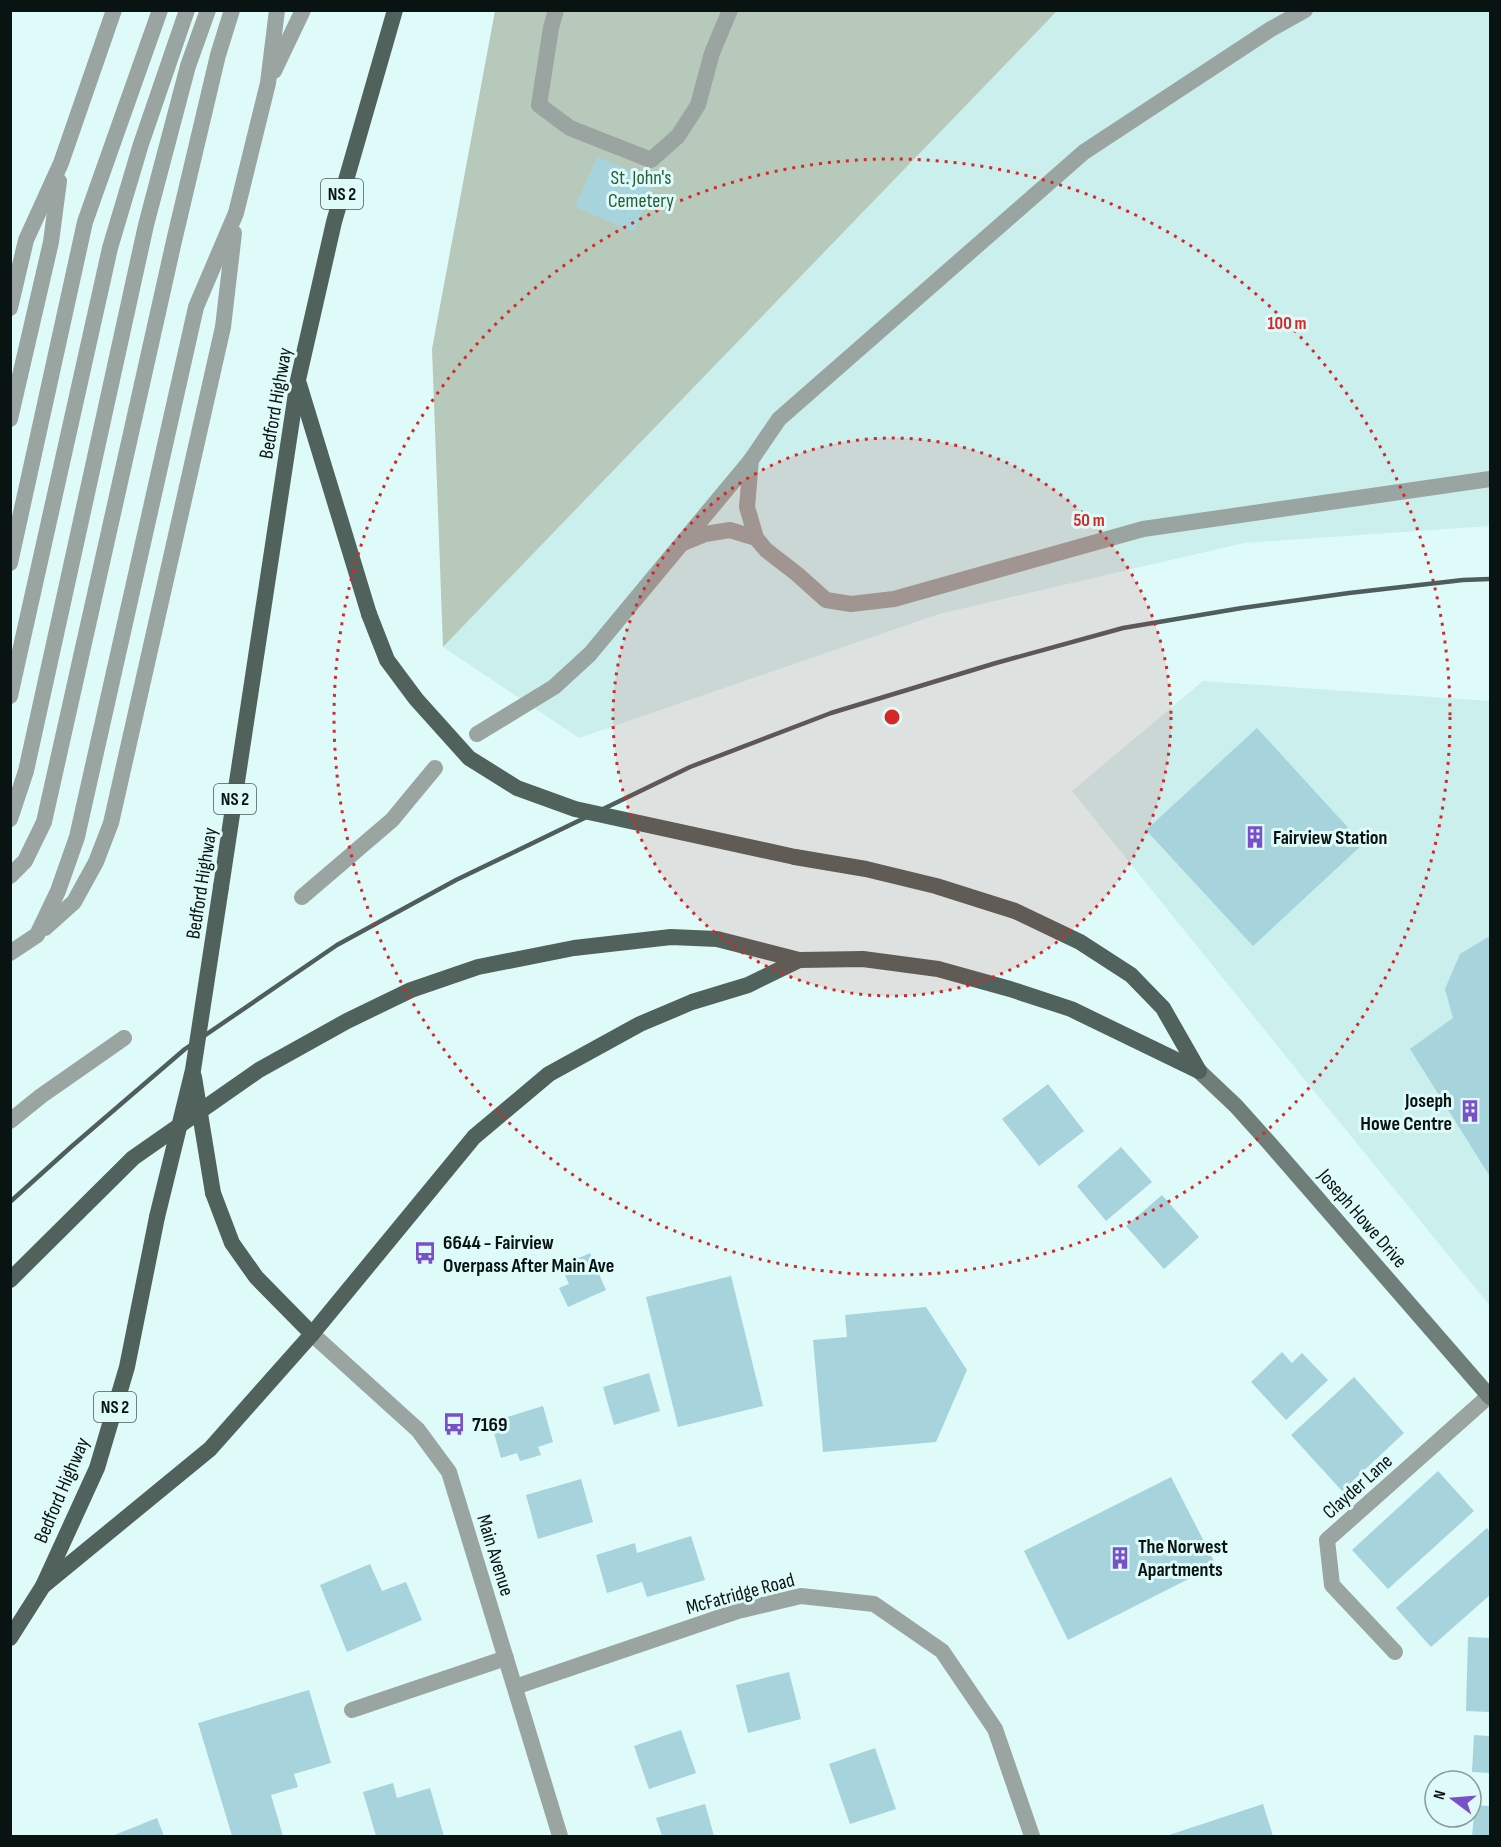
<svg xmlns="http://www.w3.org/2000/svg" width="1501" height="1847" viewBox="0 0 1501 1847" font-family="'Sofia Sans Condensed',sans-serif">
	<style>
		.built { fill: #caefed }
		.green { fill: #b7c9ba }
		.building { fill: #a7d3dc }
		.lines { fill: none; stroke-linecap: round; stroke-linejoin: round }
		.service { stroke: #9aa4a0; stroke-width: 16 }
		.minor { stroke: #9aa4a0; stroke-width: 16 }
		.secondary { stroke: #6f7e78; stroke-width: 16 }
		.primary { stroke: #51625c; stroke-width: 16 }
		.rail { stroke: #4f5e5d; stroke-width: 4.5 }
		.primary-bridge { stroke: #51625c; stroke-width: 16 }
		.ring { fill: none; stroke: #d62828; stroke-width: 3; stroke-dasharray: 3 6 }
		.labels { text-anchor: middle; stroke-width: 6; stroke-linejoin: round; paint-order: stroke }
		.shield { fill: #dffbf9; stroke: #495957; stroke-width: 1.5 }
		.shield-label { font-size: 18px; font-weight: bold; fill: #091312 }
		.park-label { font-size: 20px; fill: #2a5a37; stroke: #dffbf9 }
		.street-label { font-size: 20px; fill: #091312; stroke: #dffbf9 }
		.poi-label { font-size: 20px; font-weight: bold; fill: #091312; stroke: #dffbf9; text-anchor: start }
		.centre { fill: #d62828; stroke: #dffbf9; stroke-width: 3 }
		.ring-label { font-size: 18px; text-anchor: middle; font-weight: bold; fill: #d62828; stroke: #dffbf9; stroke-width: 6; stroke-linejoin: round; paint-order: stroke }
	</style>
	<rect width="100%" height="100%" fill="#dffbf9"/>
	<g class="built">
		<polygon points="1057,11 1490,11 1490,526 1244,543 939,614 579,738 443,647"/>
		<polygon points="1203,681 1490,701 1490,1306 1296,1069 1072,791"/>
	</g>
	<polygon class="green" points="495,11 1057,11 443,647 432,349"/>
	<g class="building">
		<polygon points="597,157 656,181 634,232 575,207"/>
		<polygon points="1257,728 1363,844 1253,946 1146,830"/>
		<polygon points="1490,936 1490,1174 1489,1175 1410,1049 1453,1018 1445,989 1460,954"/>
		<polygon points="1048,1084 1084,1131 1039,1166 1002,1119"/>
		<polygon points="1121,1147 1152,1182 1106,1221 1077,1186"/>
		<polygon points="1162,1195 1199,1237 1164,1269 1126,1226"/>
		<polygon points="590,1253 606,1290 568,1307 559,1288 569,1284 561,1266"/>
		<polygon points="731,1276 763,1406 678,1427 646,1297"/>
		<polygon points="926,1307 967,1370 936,1442 823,1452 813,1340 847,1337 845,1315"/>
		<polygon points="1282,1352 1292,1363 1302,1353 1328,1380 1286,1420 1251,1382"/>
		<polygon points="649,1373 660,1411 614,1425 603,1387"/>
		<polygon points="1354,1377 1404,1433 1342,1491 1291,1435"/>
		<polygon points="543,1406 553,1442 538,1447 541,1455 520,1461 517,1453 501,1458 491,1422"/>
		<polygon points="1438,1471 1474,1511 1388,1589 1352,1550"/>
		<polygon points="1171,1477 1216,1565 1068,1640 1024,1551"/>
		<polygon points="581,1479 593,1522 538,1539 526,1495"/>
		<polygon points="1487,1528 1490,1532 1490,1595 1431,1647 1396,1608"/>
		<polygon points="691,1536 705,1580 647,1597 642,1582 607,1593 596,1555 635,1543 637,1553"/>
		<polygon points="370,1564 382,1591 406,1582 422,1620 347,1652 320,1585"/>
		<polygon points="1468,1637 1490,1638 1490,1712 1466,1711"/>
		<polygon points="789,1672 801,1719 748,1733 736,1685"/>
		<polygon points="309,1690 331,1763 294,1774 298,1787 271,1795 283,1836 232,1836 198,1723"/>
		<polygon points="681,1730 696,1773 649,1789 634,1746"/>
		<polygon points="1474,1735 1490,1736 1490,1773 1472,1772"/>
		<polygon points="875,1748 896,1809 850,1824 829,1764"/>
		<polygon points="393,1783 397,1798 430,1788 444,1836 376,1836 363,1792"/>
		<polygon points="705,1804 714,1836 662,1836 656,1818"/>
		<polygon points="1263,1804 1273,1836 1166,1836"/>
		<polygon points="1475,1805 1490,1806 1490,1836 1472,1836"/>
		<polygon points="157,1818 164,1836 112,1836"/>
	</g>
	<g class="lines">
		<g class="service">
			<polyline points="556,10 551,28 539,105 570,128 651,160 678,136 698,105 712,53 730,10"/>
			<polyline points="1305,10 1271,29 1084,152 779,419 751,460 747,507 756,538 766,550 797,574 826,600 851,604 894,599 1143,529 1490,479"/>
			<polyline points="274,71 303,10"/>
			<polyline points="10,308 26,240 61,163 114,10"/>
			<polyline points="10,419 51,242 59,181"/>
			<polyline points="683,543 705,534 730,530 756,538"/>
			<polyline points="10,563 85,222 160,10"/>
			<polyline points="10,696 110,248 141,144 187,10"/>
			<polyline points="477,734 554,687 590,654 751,460"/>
			<polyline points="10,819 26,771 146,225 188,66 208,10"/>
			<polyline points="10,876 25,861 44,822 174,241 218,55 232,10"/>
			<polyline points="302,897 392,820 435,768"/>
			<polyline points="45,928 74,902 96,862 111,823 223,327 234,233"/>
			<polyline points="10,953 37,935 58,891 77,837 196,307 236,213 268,83 277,10"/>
			<polyline points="10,1121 41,1096 124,1038"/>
			<polyline points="1395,1652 1332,1585 1327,1540 1489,1396"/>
			<polyline points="352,1710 506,1658"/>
		</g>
		<g class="minor">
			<polyline points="312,1334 418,1430 449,1472 560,1836"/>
			<polyline points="515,1687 738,1611 801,1596 874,1604 942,1651 995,1729 1032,1836"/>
		</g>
		<polyline class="secondary" points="1199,1071 1236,1106 1271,1145 1490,1397"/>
		<g class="primary">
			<polyline points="299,384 369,614"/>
			<polyline points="795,857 866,869 936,886 1015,911 1080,942 1131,975 1163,1008 1199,1071"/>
			<polyline points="221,887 298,380 334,222 395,10"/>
			<polyline points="213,1193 232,1243 256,1277 312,1334"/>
			<polyline points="10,1280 133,1158 259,1070 347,1021 411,990 478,967 574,948 671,937 717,939 799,960 863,959 938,969 1010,989 1071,1009 1199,1071"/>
			<polyline points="43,1586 210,1449 312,1334 474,1137 549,1074 640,1024 692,1002 748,985 799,960"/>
			<polyline points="10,1638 43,1586 97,1468 127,1367 157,1217"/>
		</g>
		<polyline class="rail" points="10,1202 71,1147 185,1049 337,945 456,880 690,767 831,713 996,663 1123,628 1242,608 1349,593 1463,580 1490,579"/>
		<g class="primary-bridge">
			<polyline points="369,614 387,660 416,699 469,758 517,788 575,809 795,857"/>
			<polyline points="194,1077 213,1193"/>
			<polyline points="157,1217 193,1070 221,887"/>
		</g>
	</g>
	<circle cx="892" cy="717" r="279" fill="#d62828" fill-opacity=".12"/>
	<g class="ring">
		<circle cx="892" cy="717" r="279"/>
		<circle cx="892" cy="717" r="558"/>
	</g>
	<defs>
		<g id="building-bare" transform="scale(1.8)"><path d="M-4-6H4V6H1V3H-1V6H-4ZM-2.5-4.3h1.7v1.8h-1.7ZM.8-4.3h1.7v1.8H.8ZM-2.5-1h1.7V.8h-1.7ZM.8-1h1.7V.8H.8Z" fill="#7a50c9" stroke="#dffbf9" stroke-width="2.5" paint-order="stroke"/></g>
		<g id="bus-bare" transform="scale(1.8)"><path d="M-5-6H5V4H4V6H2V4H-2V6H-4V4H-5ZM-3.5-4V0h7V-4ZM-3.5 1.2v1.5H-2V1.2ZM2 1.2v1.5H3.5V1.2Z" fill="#7a50c9" stroke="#dffbf9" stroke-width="2.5" paint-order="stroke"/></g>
	</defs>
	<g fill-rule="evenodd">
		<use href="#building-bare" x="1255" y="837"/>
		<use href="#building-bare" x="1470" y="1111"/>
		<use href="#bus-bare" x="425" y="1253"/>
		<use href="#bus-bare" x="454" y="1424"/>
		<use href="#building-bare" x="1120" y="1558"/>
	</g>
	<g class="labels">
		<g class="shield">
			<rect x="321" y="179" width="42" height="30" rx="4.5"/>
			<rect x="214" y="784" width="42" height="30" rx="4.5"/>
			<rect x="94" y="1392" width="42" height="30" rx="4.5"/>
		</g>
		<g class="shield-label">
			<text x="342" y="200">NS 2</text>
			<text x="235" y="805">NS 2</text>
			<text x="115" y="1413">NS 2</text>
		</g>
		<g class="park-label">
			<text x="641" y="184">St. John's<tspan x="641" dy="23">Cemetery</tspan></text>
		</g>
		<g class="street-label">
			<text transform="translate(275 403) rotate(-80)" y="7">Bedford Highway</text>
			<text transform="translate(201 883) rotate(-81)" y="7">Bedford Highway</text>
			<text transform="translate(1363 1218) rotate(49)" y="7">Joseph Howe Drive</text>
			<text transform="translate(1357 1486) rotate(-42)" y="7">Clayder Lane</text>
			<text transform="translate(61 1490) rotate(-67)" y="7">Bedford Highway</text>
			<text transform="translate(496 1555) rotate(73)" y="7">Main Avenue</text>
			<text transform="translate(740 1593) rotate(-15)" y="7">McFatridge Road</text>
		</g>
		<g class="poi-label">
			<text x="1273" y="844">Fairview Station</text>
			<text x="1452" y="1107" text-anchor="end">Joseph<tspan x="1452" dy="23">Howe Centre</tspan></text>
			<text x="443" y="1249">6644 - Fairview<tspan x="443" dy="23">Overpass After Main Ave</tspan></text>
			<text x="472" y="1431">7169</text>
			<text x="1138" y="1553">The Norwest<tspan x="1138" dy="23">Apartments</tspan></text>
		</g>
	</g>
	<circle cx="892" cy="717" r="9" class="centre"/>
	<g class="ring-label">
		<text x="1287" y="329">100 m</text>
		<text x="1089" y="526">50 m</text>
	</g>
	<rect width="1501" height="1847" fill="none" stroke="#091312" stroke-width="24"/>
	<g transform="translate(1453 1799) rotate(286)"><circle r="28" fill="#dffbf9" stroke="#899e9d" stroke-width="1.5"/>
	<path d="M0-4.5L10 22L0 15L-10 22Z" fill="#7a50c9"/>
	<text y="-9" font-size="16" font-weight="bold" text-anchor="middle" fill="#091312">N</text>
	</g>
</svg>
